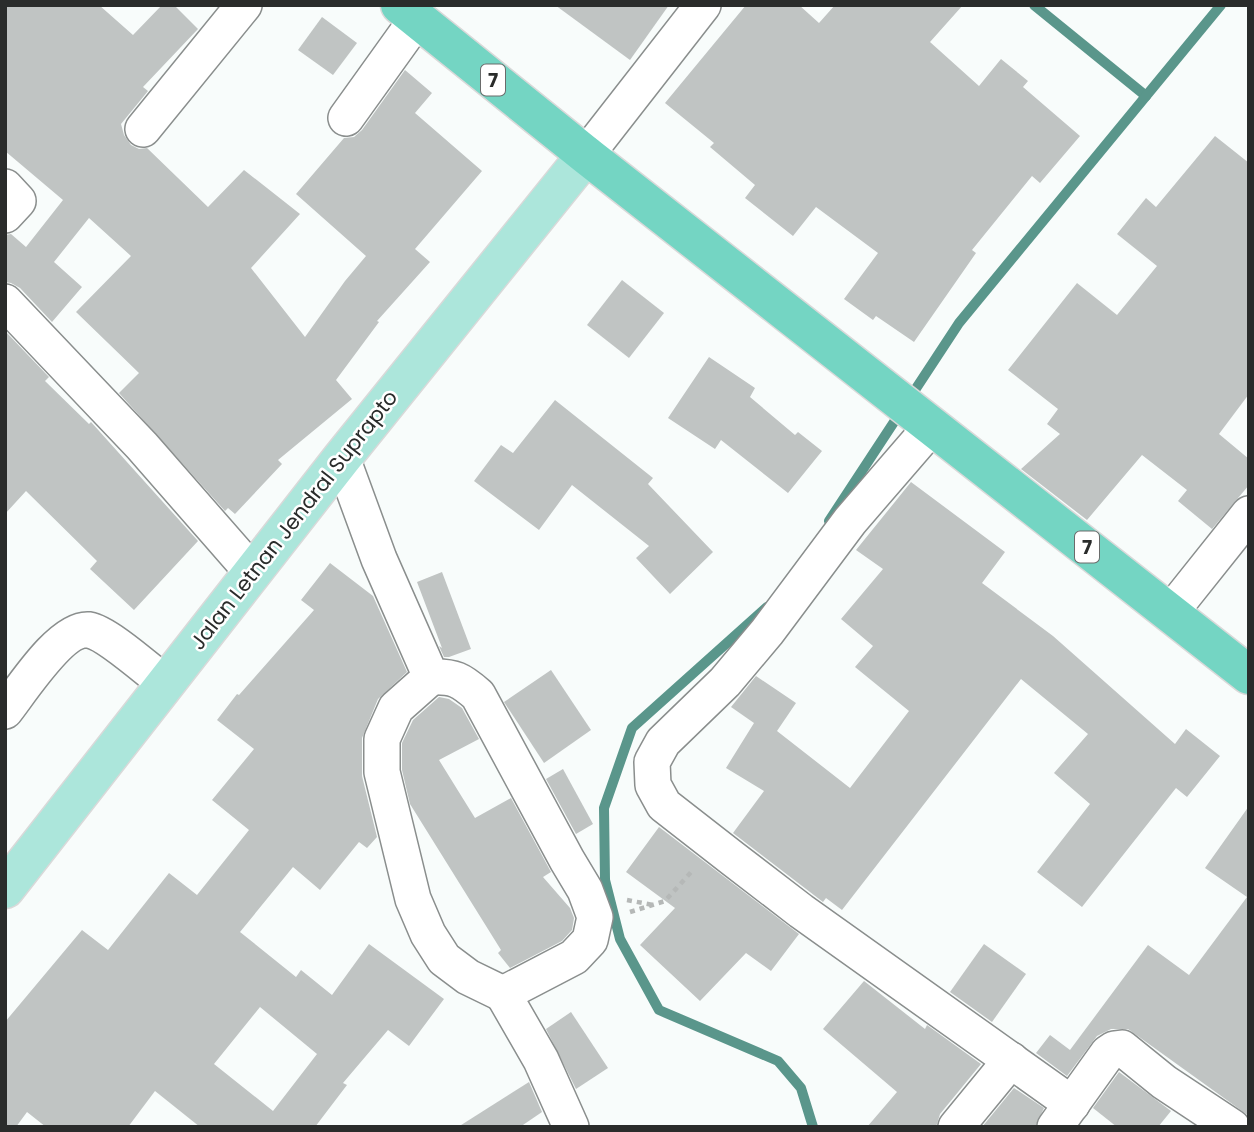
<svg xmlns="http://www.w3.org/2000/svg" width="1254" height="1132" viewBox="0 0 1254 1132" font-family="Poppins,sans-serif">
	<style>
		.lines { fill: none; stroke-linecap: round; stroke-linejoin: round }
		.stream { stroke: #5a968b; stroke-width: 10 }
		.building { fill: #c0c4c3; fill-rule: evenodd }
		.minor-casing { stroke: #8a8e8d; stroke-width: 38 }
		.major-casing { stroke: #d9d9d9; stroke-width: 41 }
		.highway-casing { stroke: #d9d9d9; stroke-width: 41 }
		.path { stroke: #b5b8b7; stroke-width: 4.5; stroke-dasharray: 5 5; stroke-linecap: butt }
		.minor { stroke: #fff; stroke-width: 35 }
		.major { stroke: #ace6db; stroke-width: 38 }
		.highway { stroke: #74d5c3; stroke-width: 38 }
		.labels { text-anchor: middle; stroke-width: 5; stroke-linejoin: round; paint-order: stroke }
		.shield { fill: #fff; stroke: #6a6b6b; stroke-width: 2 }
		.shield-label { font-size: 19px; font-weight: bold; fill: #2a2c2b }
		.street-label { font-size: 21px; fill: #2a2c2b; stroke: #fff }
	</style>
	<rect width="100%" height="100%" fill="#f8fcfb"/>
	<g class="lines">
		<g class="stream">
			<polyline points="1034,5 1146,96"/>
			<polyline points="829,521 959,323 1221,5"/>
			<polyline points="767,607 632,728 604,808 605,880 620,939 659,1010 778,1061 801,1088 813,1127"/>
		</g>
	</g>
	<g class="building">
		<polygon points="5,5 99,5 133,35 162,5 174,5 198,29 143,87 148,91 121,124 124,135 131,145 139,149 147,148 208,207 244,170 300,214 251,268 305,337 345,281 366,256 296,194 344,138 354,137 362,130 405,70 432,93 415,113 482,171 415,249 430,262 377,321 379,322 336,380 352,399 278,460 282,464 235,514 228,508 225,511 119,393 139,373 76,312 131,256 89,218 54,262 82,287 52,322 20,288 11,283 5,282 5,235 11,234 26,247 63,200 5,151"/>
		<polygon points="555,5 669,5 630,60"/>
		<polygon points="746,5 799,5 819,23 835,5 963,5 930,42 979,86 1001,59 1028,81 1023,87 1080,136 1040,183 1032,176 972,250 976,253 914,342 876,316 873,320 844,299 878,253 816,207 793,236 745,198 755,185 710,147 714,143 665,103"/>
		<polygon points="322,17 357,43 333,75 298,50"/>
		<polygon points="1215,136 1249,163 1249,394 1219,434 1249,459 1249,485 1212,529 1178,501 1187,490 1142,455 1087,520 1021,469 1060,434 1047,424 1058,409 1008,370 1077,283 1117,315 1157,266 1117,234 1146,198 1156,207"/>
		<polygon points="622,280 664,313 629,358 587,325"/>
		<polygon points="5,331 49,377 45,381 89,424 91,422 198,541 134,610 90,569 97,561 26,491 5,514"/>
		<polygon points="709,357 755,388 750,397 795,435 798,432 822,451 788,493 721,440 715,449 668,418"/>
		<polygon points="555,400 653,478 648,484 713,552 670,594 636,558 649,546 572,485 539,530 474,481 501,445 513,453"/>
		<polygon points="911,482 1005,552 982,583 1053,636 1175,744 1186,729 1220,756 1187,797 1176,788 1082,907 1037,872 1090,804 1054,773 1088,734 1021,679 842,910 826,898 823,902 733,833 764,791 726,768 754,723 731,707 756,676 796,703 777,731 850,788 909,711 855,667 873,646 841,619 883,569 856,550"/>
		<path d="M330,563L373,596L407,672L378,699L362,738V776L377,837L367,848L359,842L320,890L293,867L240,932L296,977L301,970L332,995L369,944L444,999L409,1046L388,1030L343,1083L347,1085L315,1127H200L155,1091L128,1127H46L27,1112L16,1127H5V1022L82,930L108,950L169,873L197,895L249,830L212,800L254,749L217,720L237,694L239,695L314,610L301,600ZM260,1007L317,1054L273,1111L214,1064Z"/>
		<polygon points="442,572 471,649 449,657 444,657 439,646 442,648 417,582"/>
		<polygon points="551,670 591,730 544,763 504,702"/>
		<polygon points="439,697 449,699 462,708 479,739 439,760 475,818 511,798 551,872 543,877 570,908 574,918 572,930 562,941 510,968 498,953 501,950 410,804 402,770 402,743 413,720"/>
		<polygon points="563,769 593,824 576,834 546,779"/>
		<polygon points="1249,806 1249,1116 1128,1029 1111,1029 1097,1036 1067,1076 1036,1053 1050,1035 1070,1050 1148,945 1189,975 1247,897 1205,868"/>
		<polygon points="659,827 799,934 771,971 746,953 700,1001 640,945 675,908 626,872"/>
		<polygon points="984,944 1026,974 992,1022 950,992"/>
		<polygon points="864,981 925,1029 927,1025 981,1064 940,1114 936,1127 867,1127 897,1092 823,1029"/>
		<polygon points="571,1012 608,1068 576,1089 546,1029"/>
		<polygon points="1119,1072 1171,1111 1158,1127 1117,1127 1093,1108"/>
		<polygon points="529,1082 542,1112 520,1127 458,1127"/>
		<polygon points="1014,1088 1044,1108 1035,1127 982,1127"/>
	</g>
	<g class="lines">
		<g class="minor-casing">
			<g id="minor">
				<polyline points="346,118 417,19"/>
				<polyline points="143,129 244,5"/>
				<polyline points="586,155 703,5"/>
				<polyline points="5,187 18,201 5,215"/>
				<polyline points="5,302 142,446 253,573"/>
				<polyline points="932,426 850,521 767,632 725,682 663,742 652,762 653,785 664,805 732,858 801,911 1072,1104"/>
				<path d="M342,458L379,559L431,677C454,676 461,680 478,695L567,860L585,890L595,917L590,940L574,957L503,994L541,1060L571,1127"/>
				<polyline points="1170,613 1249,514"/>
				<polyline points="431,677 396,708 382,739 382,772 413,899 428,934 444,959 468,977 503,994"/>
				<path d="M5,711C21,691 61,627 89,630C107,633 149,671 165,683"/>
				<polyline points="956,1127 1011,1060"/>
				<polyline points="1055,1127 1108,1053 1114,1049 1122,1048 1164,1082 1232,1127"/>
			</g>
		</g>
		<g class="major-casing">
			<polyline id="major" points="5,889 342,458 586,155"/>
		</g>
		<g class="highway-casing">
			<polyline id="highway" points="400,5 586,155 1249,675"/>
		</g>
		<g class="path">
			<polyline points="627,900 653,905"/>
			<polyline points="630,912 665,901 693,870"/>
		</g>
		<use href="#minor" class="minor"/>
		<use href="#major" class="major"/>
		<use href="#highway" class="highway"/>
	</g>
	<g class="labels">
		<g class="shield">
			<rect x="481" y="64.5" width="24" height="31" rx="5"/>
			<rect x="1075" y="531.5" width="24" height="31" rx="5"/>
		</g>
		<g class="shield-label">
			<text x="493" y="87">7</text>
			<text x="1087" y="554">7</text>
		</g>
		<g class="street-label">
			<text transform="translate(294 520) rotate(-52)" y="7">Jalan Letnan Jendral Suprapto</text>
		</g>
	</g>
	<rect width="1254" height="1132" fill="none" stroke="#2a2c2b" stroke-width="14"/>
</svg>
